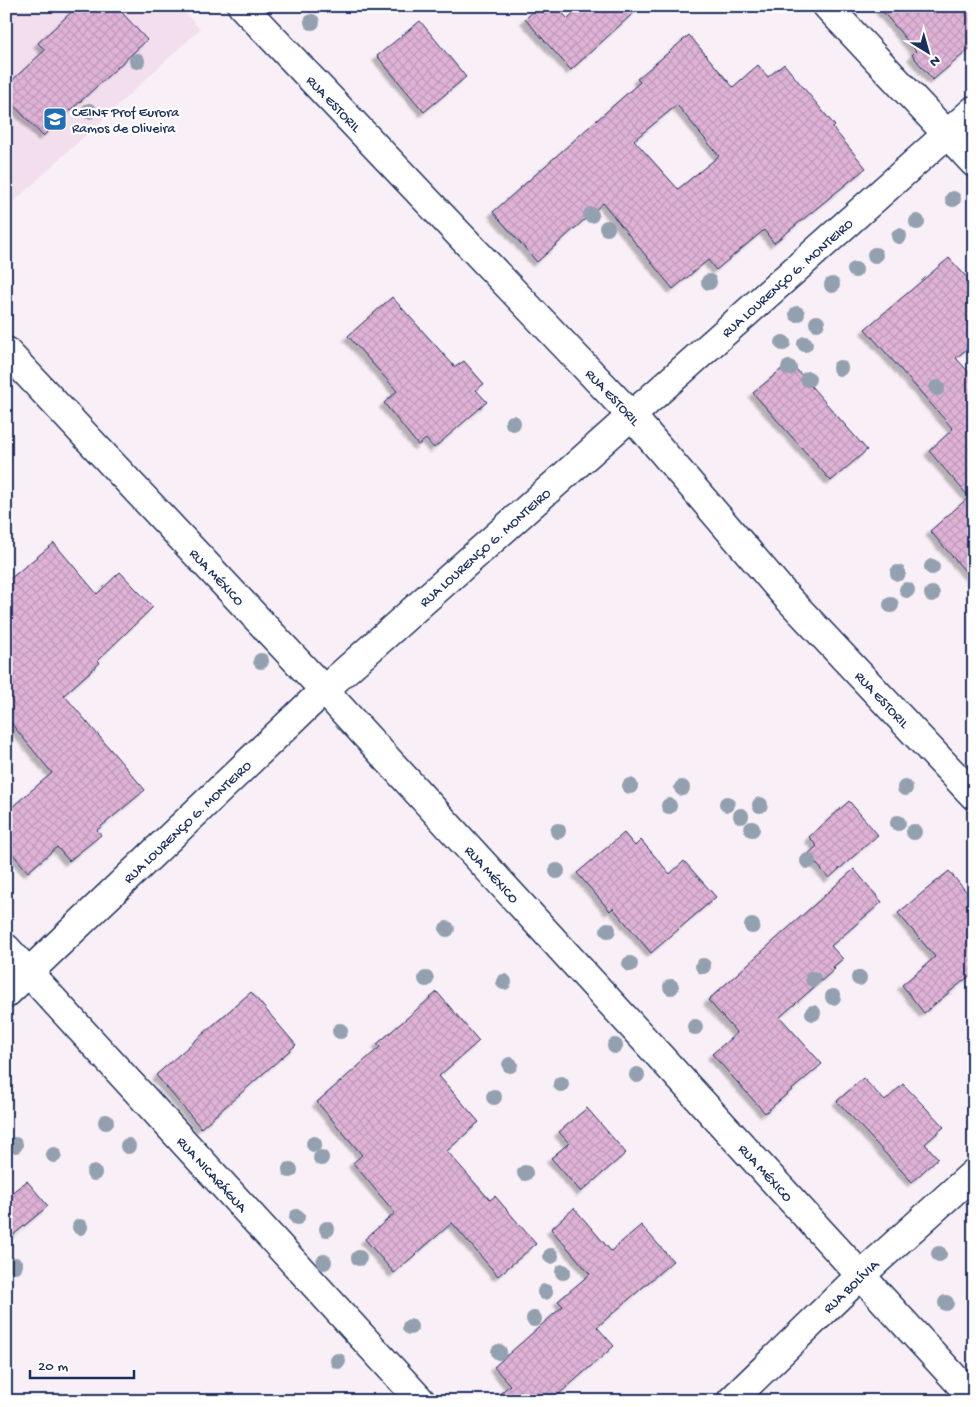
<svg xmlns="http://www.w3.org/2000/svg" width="980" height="1407" viewBox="0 0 980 1407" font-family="'Gochi Hand',sans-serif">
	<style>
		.built { fill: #f2deed }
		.building { fill: url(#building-cross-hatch); stroke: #1b2f5e; fill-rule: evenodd; filter: url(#shadow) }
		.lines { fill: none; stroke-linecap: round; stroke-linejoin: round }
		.minor-casing { stroke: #1b2f5e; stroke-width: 31 }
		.major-casing { stroke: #1b2f5e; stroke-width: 31 }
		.minor { stroke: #fff; stroke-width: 28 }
		.major { stroke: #fff; stroke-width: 28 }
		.tree { fill: #93a0af }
		.labels { text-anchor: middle; stroke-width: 4.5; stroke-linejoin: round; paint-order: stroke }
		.street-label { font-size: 14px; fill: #1b2f5e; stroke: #fff }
		.poi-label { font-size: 14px; fill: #1b2f5e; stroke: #fff; text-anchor: start }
	</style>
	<defs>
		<pattern id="building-cross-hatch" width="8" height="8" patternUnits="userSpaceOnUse" patternTransform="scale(1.25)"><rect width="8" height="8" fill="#e0b3d6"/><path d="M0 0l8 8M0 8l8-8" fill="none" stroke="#c09aba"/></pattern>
		<filter id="shadow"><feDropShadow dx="-4.5" dy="4.5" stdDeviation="1" flood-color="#0004"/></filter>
	</defs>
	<rect width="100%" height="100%" fill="#f9f0f7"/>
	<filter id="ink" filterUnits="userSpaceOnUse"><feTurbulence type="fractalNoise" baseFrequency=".02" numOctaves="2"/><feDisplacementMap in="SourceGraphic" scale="10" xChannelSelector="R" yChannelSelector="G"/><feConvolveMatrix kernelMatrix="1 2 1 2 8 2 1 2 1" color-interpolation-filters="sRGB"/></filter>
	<g filter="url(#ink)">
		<polygon class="built" points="19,6 179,6 200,29 6,209 6,18"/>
		<g class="building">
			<polygon points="78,6 116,6 147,40 43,136 6,97 6,86 45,50 38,43"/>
			<polygon points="540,6 556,6 568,19 582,6 641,6 571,70 525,19"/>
			<polygon points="878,6 974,6 974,45 933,80 912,55 916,51"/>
			<polygon points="420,21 466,77 424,112 377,56"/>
			<path d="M689,35L733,87L758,65L768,77L784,64L835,126L833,128L866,168L774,243L764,230L716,270L708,260L673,289L603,203L537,262L493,212L640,82L637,79ZM677,105L719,156L678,189L634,140Z"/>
			<polygon points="949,258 974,285 974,343 956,358 974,378 974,581 930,531 969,497 929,451 953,429 865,329"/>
			<polygon points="392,297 455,367 464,361 484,384 476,390 487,402 434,448 426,439 418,445 384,403 397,391 348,336"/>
			<polygon points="790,362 867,450 831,481 753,393"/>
			<polygon points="54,543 97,594 120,572 153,607 98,660 100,663 64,695 145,790 97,830 101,835 69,861 57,847 28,872 6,846 6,812 52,773 6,717 6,582"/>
			<polygon points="849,801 878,835 829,878 808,854 817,846 809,837"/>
			<polygon points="624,833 635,846 641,840 670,874 684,861 716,897 651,953 613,908 610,911 577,873"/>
			<polygon points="854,869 882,902 831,946 843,959 833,967 835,969 780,1017 822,1064 765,1113 712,1054 737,1033 708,1000"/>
			<polygon points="949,871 974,901 974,972 924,1013 902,985 935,957 898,913"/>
			<polygon points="251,992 296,1045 201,1128 156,1075"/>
			<polygon points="437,992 479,1041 439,1076 479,1122 447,1151 490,1200 495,1196 536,1244 498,1276 452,1223 394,1273 365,1239 395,1213 353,1163 362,1155 317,1102 380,1047 377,1044"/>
			<polygon points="863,1078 885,1101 903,1084 944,1127 925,1144 938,1158 912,1182 837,1101"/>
			<polygon points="587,1108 626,1153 581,1192 551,1158 569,1143 559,1132"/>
			<polygon points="27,1181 48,1206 6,1241 6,1197"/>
			<polygon points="574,1208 611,1251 641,1225 673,1261 597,1327 614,1346 551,1401 491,1401 510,1385 494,1367 563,1306 558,1301 590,1274 551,1229"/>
		</g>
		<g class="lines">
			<g class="minor-casing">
				<g id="minor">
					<path id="s1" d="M242,6L631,415L785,595L974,796"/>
					<polyline points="827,6 974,163"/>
					<path id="s2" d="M6,948L421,1401"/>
					<path id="s3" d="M6,994L324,690L974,110"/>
					<path id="s4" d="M731,1401L861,1275L974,1173"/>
				</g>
			</g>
			<g class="major-casing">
				<g id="major">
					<path id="s5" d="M6,351L324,690L974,1399"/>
				</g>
			</g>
			<use href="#minor" class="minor"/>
			<use href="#major" class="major"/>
		</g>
		<g class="tree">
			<circle cx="312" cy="22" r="8"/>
			<circle cx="137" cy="61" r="8"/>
			<circle cx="89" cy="111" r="8"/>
			<circle cx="953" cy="199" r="8"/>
			<circle cx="591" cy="215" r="8"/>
			<circle cx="917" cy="222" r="8"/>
			<circle cx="607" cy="228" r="8"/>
			<circle cx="899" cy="236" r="8"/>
			<circle cx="875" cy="255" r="8"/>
			<circle cx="855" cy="270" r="8"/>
			<circle cx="709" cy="282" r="8"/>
			<circle cx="832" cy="285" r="8"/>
			<circle cx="797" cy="314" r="8"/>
			<circle cx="817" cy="323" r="8"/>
			<circle cx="783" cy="343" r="8"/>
			<circle cx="805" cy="344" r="8"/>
			<circle cx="789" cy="368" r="8"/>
			<circle cx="840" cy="368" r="8"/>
			<circle cx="808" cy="379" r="8"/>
			<circle cx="937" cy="388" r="8"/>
			<circle cx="513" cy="423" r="8"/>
			<circle cx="932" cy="567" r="8"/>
			<circle cx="898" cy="573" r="8"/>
			<circle cx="907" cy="590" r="8"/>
			<circle cx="932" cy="594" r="8"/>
			<circle cx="891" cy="605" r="8"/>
			<circle cx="261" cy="661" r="8"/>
			<circle cx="630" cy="786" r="8"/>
			<circle cx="682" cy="788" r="8"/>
			<circle cx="905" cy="788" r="8"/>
			<circle cx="727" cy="804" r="8"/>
			<circle cx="760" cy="805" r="8"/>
			<circle cx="669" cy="806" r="8"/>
			<circle cx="741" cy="816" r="8"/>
			<circle cx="898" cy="823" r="8"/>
			<circle cx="752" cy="829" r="8"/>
			<circle cx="558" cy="831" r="8"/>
			<circle cx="914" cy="832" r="8"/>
			<circle cx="808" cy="861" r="8"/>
			<circle cx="557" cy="871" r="8"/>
			<circle cx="752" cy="926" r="8"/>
			<circle cx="447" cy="929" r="8"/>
			<circle cx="608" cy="930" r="8"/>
			<circle cx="630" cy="964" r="8"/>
			<circle cx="703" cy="966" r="8"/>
			<circle cx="859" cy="978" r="8"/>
			<circle cx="426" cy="979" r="8"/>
			<circle cx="813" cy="979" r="8"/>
			<circle cx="504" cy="982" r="8"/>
			<circle cx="671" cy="987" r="8"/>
			<circle cx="833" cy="997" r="8"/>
			<circle cx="813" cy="1013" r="8"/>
			<circle cx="695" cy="1027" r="8"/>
			<circle cx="340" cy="1031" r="8"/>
			<circle cx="615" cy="1046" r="8"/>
			<circle cx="510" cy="1065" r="8"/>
			<circle cx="637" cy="1075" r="8"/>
			<circle cx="561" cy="1084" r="8"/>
			<circle cx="494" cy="1097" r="8"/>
			<circle cx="106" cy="1122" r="8"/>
			<circle cx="314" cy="1144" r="8"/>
			<circle cx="15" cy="1145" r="8"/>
			<circle cx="128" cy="1146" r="8"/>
			<circle cx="54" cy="1155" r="8"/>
			<circle cx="321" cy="1158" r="8"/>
			<circle cx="290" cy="1170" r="8"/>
			<circle cx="94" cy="1173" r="8"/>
			<circle cx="525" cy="1173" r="8"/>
			<circle cx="297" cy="1217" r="8"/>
			<circle cx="80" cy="1227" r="8"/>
			<circle cx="327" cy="1229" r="8"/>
			<circle cx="939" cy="1254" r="8"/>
			<circle cx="551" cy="1256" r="8"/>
			<circle cx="359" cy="1258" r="8"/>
			<circle cx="324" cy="1262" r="8"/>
			<circle cx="15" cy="1265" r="8"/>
			<circle cx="563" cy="1272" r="8"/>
			<circle cx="545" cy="1292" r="8"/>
			<circle cx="946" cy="1303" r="8"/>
			<circle cx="534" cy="1319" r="8"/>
			<circle cx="410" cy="1327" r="8"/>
			<circle cx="499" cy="1352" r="8"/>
			<circle cx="338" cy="1361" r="8"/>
		</g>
	</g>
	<defs>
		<g id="school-square" transform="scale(1.25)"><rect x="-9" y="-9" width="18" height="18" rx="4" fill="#1f6fb2" stroke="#fff"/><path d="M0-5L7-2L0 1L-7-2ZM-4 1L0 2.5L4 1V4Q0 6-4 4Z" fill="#fff"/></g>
	</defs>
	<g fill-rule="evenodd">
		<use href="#school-square" x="55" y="119"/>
	</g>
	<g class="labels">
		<g class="street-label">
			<text dy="5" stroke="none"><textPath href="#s1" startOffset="134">RUA ESTORIL</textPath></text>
			<text dy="5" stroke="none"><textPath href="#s3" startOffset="1060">RUA LOURENÇO G. MONTEIRO</textPath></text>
			<text dy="5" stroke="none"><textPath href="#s1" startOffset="539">RUA ESTORIL</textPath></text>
			<text dy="5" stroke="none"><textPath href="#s3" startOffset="655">RUA LOURENÇO G. MONTEIRO</textPath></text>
			<text dy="5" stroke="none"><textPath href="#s5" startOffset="309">RUA MÉXICO</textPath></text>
			<text dy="5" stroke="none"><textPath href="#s1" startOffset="944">RUA ESTORIL</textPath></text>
			<text dy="5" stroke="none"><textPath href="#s3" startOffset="250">RUA LOURENÇO G. MONTEIRO</textPath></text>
			<text dy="5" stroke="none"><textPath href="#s5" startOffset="714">RUA MÉXICO</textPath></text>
			<text dy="5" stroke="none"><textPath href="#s5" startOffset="1119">RUA MÉXICO</textPath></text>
			<text dy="5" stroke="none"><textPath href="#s2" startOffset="306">RUA NICARÁGUA</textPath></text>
			<text dy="5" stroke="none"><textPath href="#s4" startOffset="166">RUA BOLÍVIA</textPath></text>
		</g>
		<g class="poi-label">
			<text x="72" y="116">CEINF Prof Eurora<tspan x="72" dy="16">Ramos de Oliveira</tspan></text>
		</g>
	</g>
	<rect width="980" height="1407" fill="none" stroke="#fff" stroke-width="25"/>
	<rect x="12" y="12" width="955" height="1382" fill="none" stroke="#1b2f5e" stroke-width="2" filter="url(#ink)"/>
	<g transform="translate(928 52) rotate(143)" stroke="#ffffff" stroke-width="4" paint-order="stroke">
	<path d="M0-4L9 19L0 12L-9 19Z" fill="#1b2f5e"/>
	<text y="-8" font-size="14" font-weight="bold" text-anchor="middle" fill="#1b2f5e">N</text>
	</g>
	<path d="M30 1370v8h104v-8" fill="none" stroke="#1b2f5e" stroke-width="2.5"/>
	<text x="38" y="1370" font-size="15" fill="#1b2f5e" stroke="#ffffff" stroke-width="4" paint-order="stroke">20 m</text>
</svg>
